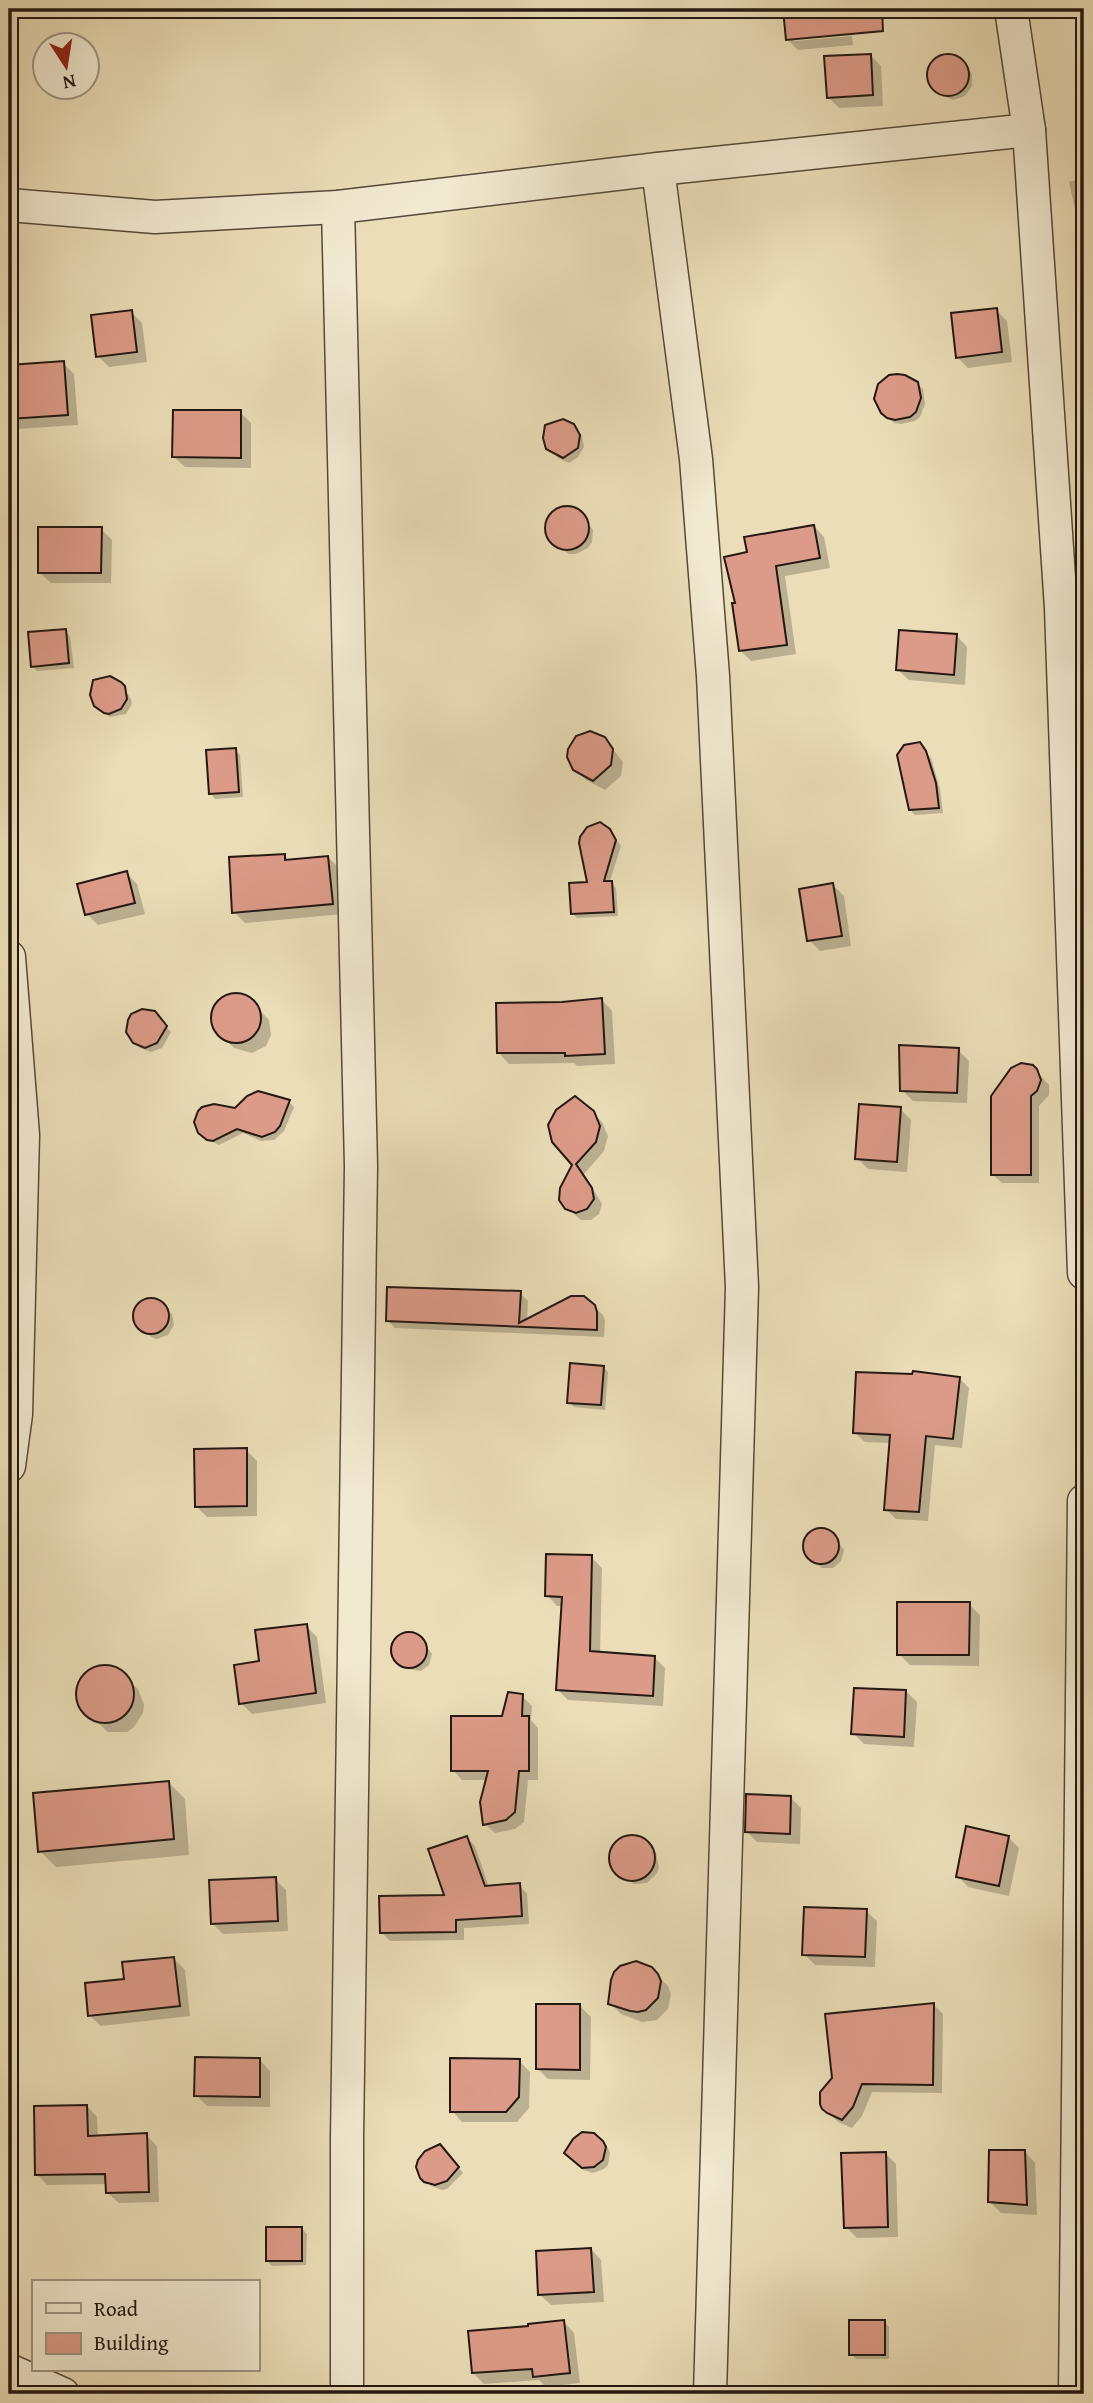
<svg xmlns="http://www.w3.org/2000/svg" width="1093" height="2403" viewBox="0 0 1093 2403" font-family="'Gentium Book Plus',serif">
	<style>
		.shadow { fill: #0003; fill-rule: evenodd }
		.building { fill: #dc9b88; stroke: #241811; stroke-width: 2 }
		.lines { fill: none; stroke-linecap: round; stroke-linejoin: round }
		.street-casing { stroke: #56493a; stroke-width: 35 }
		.street { stroke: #f1e9d0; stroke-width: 32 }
	</style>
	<rect width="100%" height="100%" fill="#eaddb7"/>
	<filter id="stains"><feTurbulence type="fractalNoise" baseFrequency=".00286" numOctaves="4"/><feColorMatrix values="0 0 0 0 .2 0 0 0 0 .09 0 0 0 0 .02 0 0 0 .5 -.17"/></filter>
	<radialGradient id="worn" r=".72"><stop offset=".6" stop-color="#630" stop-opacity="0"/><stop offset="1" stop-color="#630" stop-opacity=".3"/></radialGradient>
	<g class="shadow">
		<path d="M785,9H849L853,45L798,50L787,39ZM851,32L852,36L794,41V37Z"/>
		<polygon points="870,55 881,66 883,106 839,108 828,97"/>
		<polygon points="952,56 968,68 972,74 972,86 965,96 953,100 942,95 928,75 935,61 940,58"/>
		<polygon points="1084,178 1084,219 1081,219 1076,214 1069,182"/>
		<polygon points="996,310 1007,321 1012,362 968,368 957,357"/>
		<polygon points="131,312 142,323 147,362 109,367 98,356"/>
		<polygon points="63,363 74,374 78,425 16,429 9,422 9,367"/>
		<polygon points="917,384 923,389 925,404 920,417 915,421 901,424 894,423 888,418"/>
		<polygon points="240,412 251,423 251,468 185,467 174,457"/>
		<polygon points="568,422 582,436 584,447 578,457 569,463 558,458 545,443"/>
		<polygon points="566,507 581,513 593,530 592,542 588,548 576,554 569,554 557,546 551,541 547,528 551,515"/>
		<polygon points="814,526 824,537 830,568 785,576 796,654 751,661 741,651 737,604 749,553"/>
		<polygon points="101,529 112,540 111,583 51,583 40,573"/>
		<polygon points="65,631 70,636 74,668 37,671 32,666"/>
		<polygon points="957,636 967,647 965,685 909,680 898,670"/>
		<polygon points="120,683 131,699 132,704 126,714 110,717 101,710"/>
		<polygon points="604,738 623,762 621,776 605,790 586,780 574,769"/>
		<polygon points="920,744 931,758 940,789 943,813 915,815 910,810"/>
		<polygon points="235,750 240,755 243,797 215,799 210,793"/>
		<polygon points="609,830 621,846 610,881 616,888 618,916 577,918 572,913 590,884"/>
		<polygon points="284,856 290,861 328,857 339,868 343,914 245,923 234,912"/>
		<polygon points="126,873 137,884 145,914 98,925 87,914"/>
		<polygon points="833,885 844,896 851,946 820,951 809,940"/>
		<polygon points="233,995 248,998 269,1020 271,1035 266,1046 252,1053 234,1048 223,1037 212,1019 220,1002"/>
		<polygon points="602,1000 612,1011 615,1064 577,1066 574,1063 509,1064 499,1053 498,1004"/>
		<polygon points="159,1019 171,1032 162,1048 151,1052 140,1048 134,1042"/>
		<polygon points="958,1050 969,1061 967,1103 913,1101 902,1090"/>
		<polygon points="1036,1071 1049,1085 1049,1095 1039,1106 1039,1183 1002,1183 992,1174"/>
		<polygon points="289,1102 294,1107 284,1131 274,1140 261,1141 243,1133 219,1145 205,1138 236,1110"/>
		<polygon points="900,1109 911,1120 907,1172 868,1169 857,1158"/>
		<polygon points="592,1112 602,1122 608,1136 604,1151 584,1174 602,1204 599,1214 591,1220 581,1220 567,1208 575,1165"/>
		<polygon points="520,1293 528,1301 527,1321 594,1307 603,1315 605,1321 604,1337 395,1328 387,1320"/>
		<polygon points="152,1300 157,1301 172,1314 174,1325 168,1335 157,1339 153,1338 143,1331 135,1321 135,1310 142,1302"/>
		<polygon points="603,1367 608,1372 605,1410 574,1407 569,1402"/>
		<polygon points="959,1378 969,1388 962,1448 935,1445 928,1521 896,1519 886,1509 891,1443 865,1442 855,1433"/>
		<polygon points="246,1450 257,1461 257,1516 207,1517 196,1506"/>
		<polygon points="816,1530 828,1531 832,1534 844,1550 841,1561 833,1568 822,1568 807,1557 805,1541 812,1533"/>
		<polygon points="591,1557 602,1568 600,1654 654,1657 665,1668 663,1706 568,1700 557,1689 563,1606 557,1606 547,1595"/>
		<polygon points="969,1604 980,1615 979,1666 910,1665 899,1654"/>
		<polygon points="306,1626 317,1637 326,1703 252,1714 241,1703 261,1663"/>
		<polygon points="411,1634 421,1639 432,1654 429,1665 421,1671 407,1669 397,1660 393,1650 396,1641 400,1637"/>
		<polygon points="104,1668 120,1672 126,1678 138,1689 144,1705 143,1713 134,1727 127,1732 108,1732 82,1708 78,1690 81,1682 87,1674"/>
		<polygon points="906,1691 917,1702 914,1747 864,1744 853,1733"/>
		<polygon points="522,1696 532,1706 531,1720 538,1728 538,1780 528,1780 524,1822 515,1829 495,1833 485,1824 488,1780 462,1780 453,1770 504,1718"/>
		<polygon points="169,1783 185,1799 189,1855 56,1867 40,1851"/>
		<polygon points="790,1797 801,1808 800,1844 757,1842 746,1831"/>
		<polygon points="1008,1837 1019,1848 1009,1896 968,1887 958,1876"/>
		<polygon points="467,1838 475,1846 489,1887 519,1885 527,1894 529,1924 464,1928 464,1940 390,1941 382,1933 446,1897"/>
		<polygon points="625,1838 639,1838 656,1853 659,1867 657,1873 647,1883 634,1884 617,1872 611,1860 612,1853 619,1842"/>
		<polygon points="275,1879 286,1890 288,1931 223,1934 213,1924"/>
		<polygon points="866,1911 877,1921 875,1967 815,1965 804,1954"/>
		<polygon points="174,1959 185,1970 190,2016 101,2026 90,2016 126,1980"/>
		<polygon points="656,1975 668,1986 671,1994 668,2009 657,2020 642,2022 621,2014 610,2003"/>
		<polygon points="934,2005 943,2014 942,2093 872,2092 862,2116 852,2128 838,2122 828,2112"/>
		<polygon points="580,2006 591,2017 590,2080 548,2079 538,2069"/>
		<polygon points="260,2060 270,2071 270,2107 207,2106 196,2095"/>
		<polygon points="519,2061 530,2072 529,2108 517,2122 462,2122 452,2111"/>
		<polygon points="87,2106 97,2117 98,2137 146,2135 157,2146 159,2202 119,2203 108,2193 108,2184 47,2185 37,2174"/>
		<polygon points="594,2135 608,2148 610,2153 608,2165 604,2169 593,2173 583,2170 566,2153"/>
		<polygon points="445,2151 463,2173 447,2189 442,2190 431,2186 426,2181"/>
		<polygon points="1025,2152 1035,2163 1037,2215 1001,2213 990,2202"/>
		<polygon points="885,2153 896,2164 898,2237 857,2238 846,2227"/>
		<polygon points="302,2229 307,2234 306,2265 272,2266 267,2261"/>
		<polygon points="591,2249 601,2260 604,2302 551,2305 540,2295"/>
		<polygon points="564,2322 574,2333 580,2383 546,2387 539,2380 484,2384 473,2373 530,2327"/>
		<polygon points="884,2322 889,2327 889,2359 856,2359 851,2354"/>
	</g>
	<g class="building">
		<polygon points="783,9 882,9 883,31 786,40"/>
		<polygon points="871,54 873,95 827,98 824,56"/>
		<circle cx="948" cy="75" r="21"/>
		<polygon points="997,308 1002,352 956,358 951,313"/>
		<polygon points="132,310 137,352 96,357 91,315"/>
		<polygon points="64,361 68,415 9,419 9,365"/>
		<polygon points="897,374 905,375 918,382 921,398 916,412 910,417 895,420 887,418 881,413 874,399 878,384 889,375"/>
		<polygon points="173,410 241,410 241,458 172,457"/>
		<polygon points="563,419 574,424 580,435 578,448 563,458 546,449 543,438 545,425"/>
		<circle cx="567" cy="528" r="22"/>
		<polygon points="814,525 820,558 776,566 787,645 739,651 732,603 735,603 724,557 747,552 744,537"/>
		<polygon points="38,527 102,527 101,573 38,573"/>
		<polygon points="66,629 69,663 31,667 28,632"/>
		<polygon points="899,630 957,634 954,675 896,670"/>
		<polygon points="110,676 121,682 125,686 127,699 121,709 109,714 104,713 94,706 90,695 93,680"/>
		<polygon points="590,731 605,737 613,749 611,765 593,781 573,770 567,757 568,749 576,736"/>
		<polygon points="920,742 926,751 936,783 939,808 909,810 897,755 904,745"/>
		<polygon points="236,748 239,792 209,794 206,750"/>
		<polygon points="600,822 610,829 616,840 604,881 612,881 614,912 571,914 569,883 587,882 579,843 580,837 587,827"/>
		<polygon points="285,854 285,860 328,856 333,904 232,913 229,857"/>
		<polygon points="127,871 135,903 85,915 77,884"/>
		<polygon points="833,883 842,936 807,941 799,889"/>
		<circle cx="236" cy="1018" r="25"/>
		<polygon points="602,998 605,1054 565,1056 565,1053 497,1053 496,1003 562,1002"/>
		<polygon points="142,1009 155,1011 167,1026 157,1043 145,1048 133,1043 126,1032 128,1020 131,1014"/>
		<polygon points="899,1045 959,1048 957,1093 900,1091"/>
		<polygon points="1021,1063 1033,1065 1037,1069 1041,1080 1037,1091 1031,1096 1031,1175 991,1175 991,1096 1011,1068"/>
		<polygon points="258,1091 290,1100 280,1126 275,1132 262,1137 237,1129 213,1141 207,1140 198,1133 194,1122 198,1111 202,1107 214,1104 235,1108 247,1096"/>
		<polygon points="575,1096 594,1111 600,1126 596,1142 576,1164 592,1188 594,1199 587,1209 576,1213 565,1209 559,1200 560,1188 572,1165 552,1142 548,1125 556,1110"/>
		<polygon points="859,1104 901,1107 897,1162 855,1159"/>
		<polygon points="387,1287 521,1291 519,1323 571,1296 584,1296 595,1305 597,1312 597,1330 386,1321"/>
		<circle cx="151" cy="1316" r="18"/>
		<polygon points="570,1363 604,1366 601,1405 567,1403"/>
		<polygon points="913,1371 960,1377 953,1439 926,1436 919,1512 884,1510 890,1435 853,1433 856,1372 912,1374"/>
		<polygon points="247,1448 247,1506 195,1507 194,1449"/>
		<circle cx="821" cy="1546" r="18"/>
		<polygon points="546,1554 592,1555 590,1651 655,1656 653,1696 556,1690 562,1597 545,1596"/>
		<polygon points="897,1602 970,1602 969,1655 897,1655"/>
		<polygon points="307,1624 316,1693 239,1704 234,1665 259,1661 255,1630"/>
		<circle cx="409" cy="1650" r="18"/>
		<circle cx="105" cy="1694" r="29"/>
		<polygon points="854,1688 906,1690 904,1737 851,1734"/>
		<polygon points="508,1692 523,1694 522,1716 529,1716 529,1771 519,1771 515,1812 506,1820 483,1825 480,1802 488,1771 451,1771 451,1716 502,1716"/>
		<polygon points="169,1781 174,1839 38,1852 33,1793"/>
		<polygon points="746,1794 791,1796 790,1834 745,1832"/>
		<polygon points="966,1826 1009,1836 999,1886 956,1877"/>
		<circle cx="632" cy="1858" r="23"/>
		<polygon points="467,1836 485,1886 520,1883 522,1916 456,1920 456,1932 380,1933 379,1896 444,1895 428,1849"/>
		<polygon points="276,1877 278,1921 211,1924 209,1880"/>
		<polygon points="804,1907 867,1909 865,1957 802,1955"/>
		<polygon points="174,1957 180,2006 88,2016 85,1983 124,1979 122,1962"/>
		<polygon points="636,1961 652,1967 658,1974 661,1981 658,1998 646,2010 638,2012 630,2011 608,2004 611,1980 614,1972 620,1966"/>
		<polygon points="934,2003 933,2085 862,2084 853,2107 842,2120 827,2113 822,2109 820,2104 820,2092 832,2078 825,2014"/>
		<polygon points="536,2004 580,2004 580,2070 536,2069"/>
		<polygon points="195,2057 260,2058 260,2097 194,2096"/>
		<polygon points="450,2058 520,2059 519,2097 506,2112 450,2112"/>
		<polygon points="87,2105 88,2136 147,2133 149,2192 106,2193 105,2174 35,2175 34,2106"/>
		<polygon points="582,2132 594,2133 603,2141 606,2147 603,2160 594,2167 582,2168 564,2153 573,2139"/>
		<polygon points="440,2144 459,2167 447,2181 435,2185 424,2182 420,2178 416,2167 418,2160 425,2151"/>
		<polygon points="989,2150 1025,2150 1027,2205 988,2202"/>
		<polygon points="886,2152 888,2227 844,2228 841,2153"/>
		<rect x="266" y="2227" width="36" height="34"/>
		<polygon points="591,2248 594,2292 538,2295 536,2251"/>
		<polygon points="564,2320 570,2373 533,2377 532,2369 472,2373 468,2331 528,2326 528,2324"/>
		<rect x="849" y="2320" width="36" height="35"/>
	</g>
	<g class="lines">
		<g class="street-casing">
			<g id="street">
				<polyline points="1011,9 1029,130 1061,608 1084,1273"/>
				<polyline points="658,169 696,459 713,676 742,1287 710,2394"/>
				<polyline points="9,205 155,217 338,207 658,169 1029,130"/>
				<polyline points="338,207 361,1166 347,2139 347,2394"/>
				<polyline points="9,957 23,1135 16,1414 9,1466"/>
				<polyline points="9,2370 63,2394"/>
				<polyline points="1075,2394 1084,1501"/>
			</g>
		</g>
		<use href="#street" class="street"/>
	</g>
	<rect width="1093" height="2403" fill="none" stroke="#eaddb7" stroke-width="35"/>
	<rect x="10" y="10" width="1072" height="2382" fill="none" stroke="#241811" stroke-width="3.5"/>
	<rect x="18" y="18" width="1058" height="2368" fill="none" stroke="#241811" stroke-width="2"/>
	<rect x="32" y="2280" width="228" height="91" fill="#f1e9d0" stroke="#9f9584" stroke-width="2"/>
	<rect x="46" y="2303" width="35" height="10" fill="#f1e9d0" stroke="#9f9584" stroke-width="2"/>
	<text x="94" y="2316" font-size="21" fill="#241811">Road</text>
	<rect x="46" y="2333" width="35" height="21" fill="#dc9b88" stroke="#9f9584" stroke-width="2"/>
	<text x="94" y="2350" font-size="21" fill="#241811">Building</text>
	<g transform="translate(66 66) rotate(168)"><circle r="33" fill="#f1e9d0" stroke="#9f9584" stroke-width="2"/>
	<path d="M0-5L12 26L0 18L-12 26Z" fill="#8f2418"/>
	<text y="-10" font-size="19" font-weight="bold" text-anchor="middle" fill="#241811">N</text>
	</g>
	<rect width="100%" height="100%" filter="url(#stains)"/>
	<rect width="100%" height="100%" fill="url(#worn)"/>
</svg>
